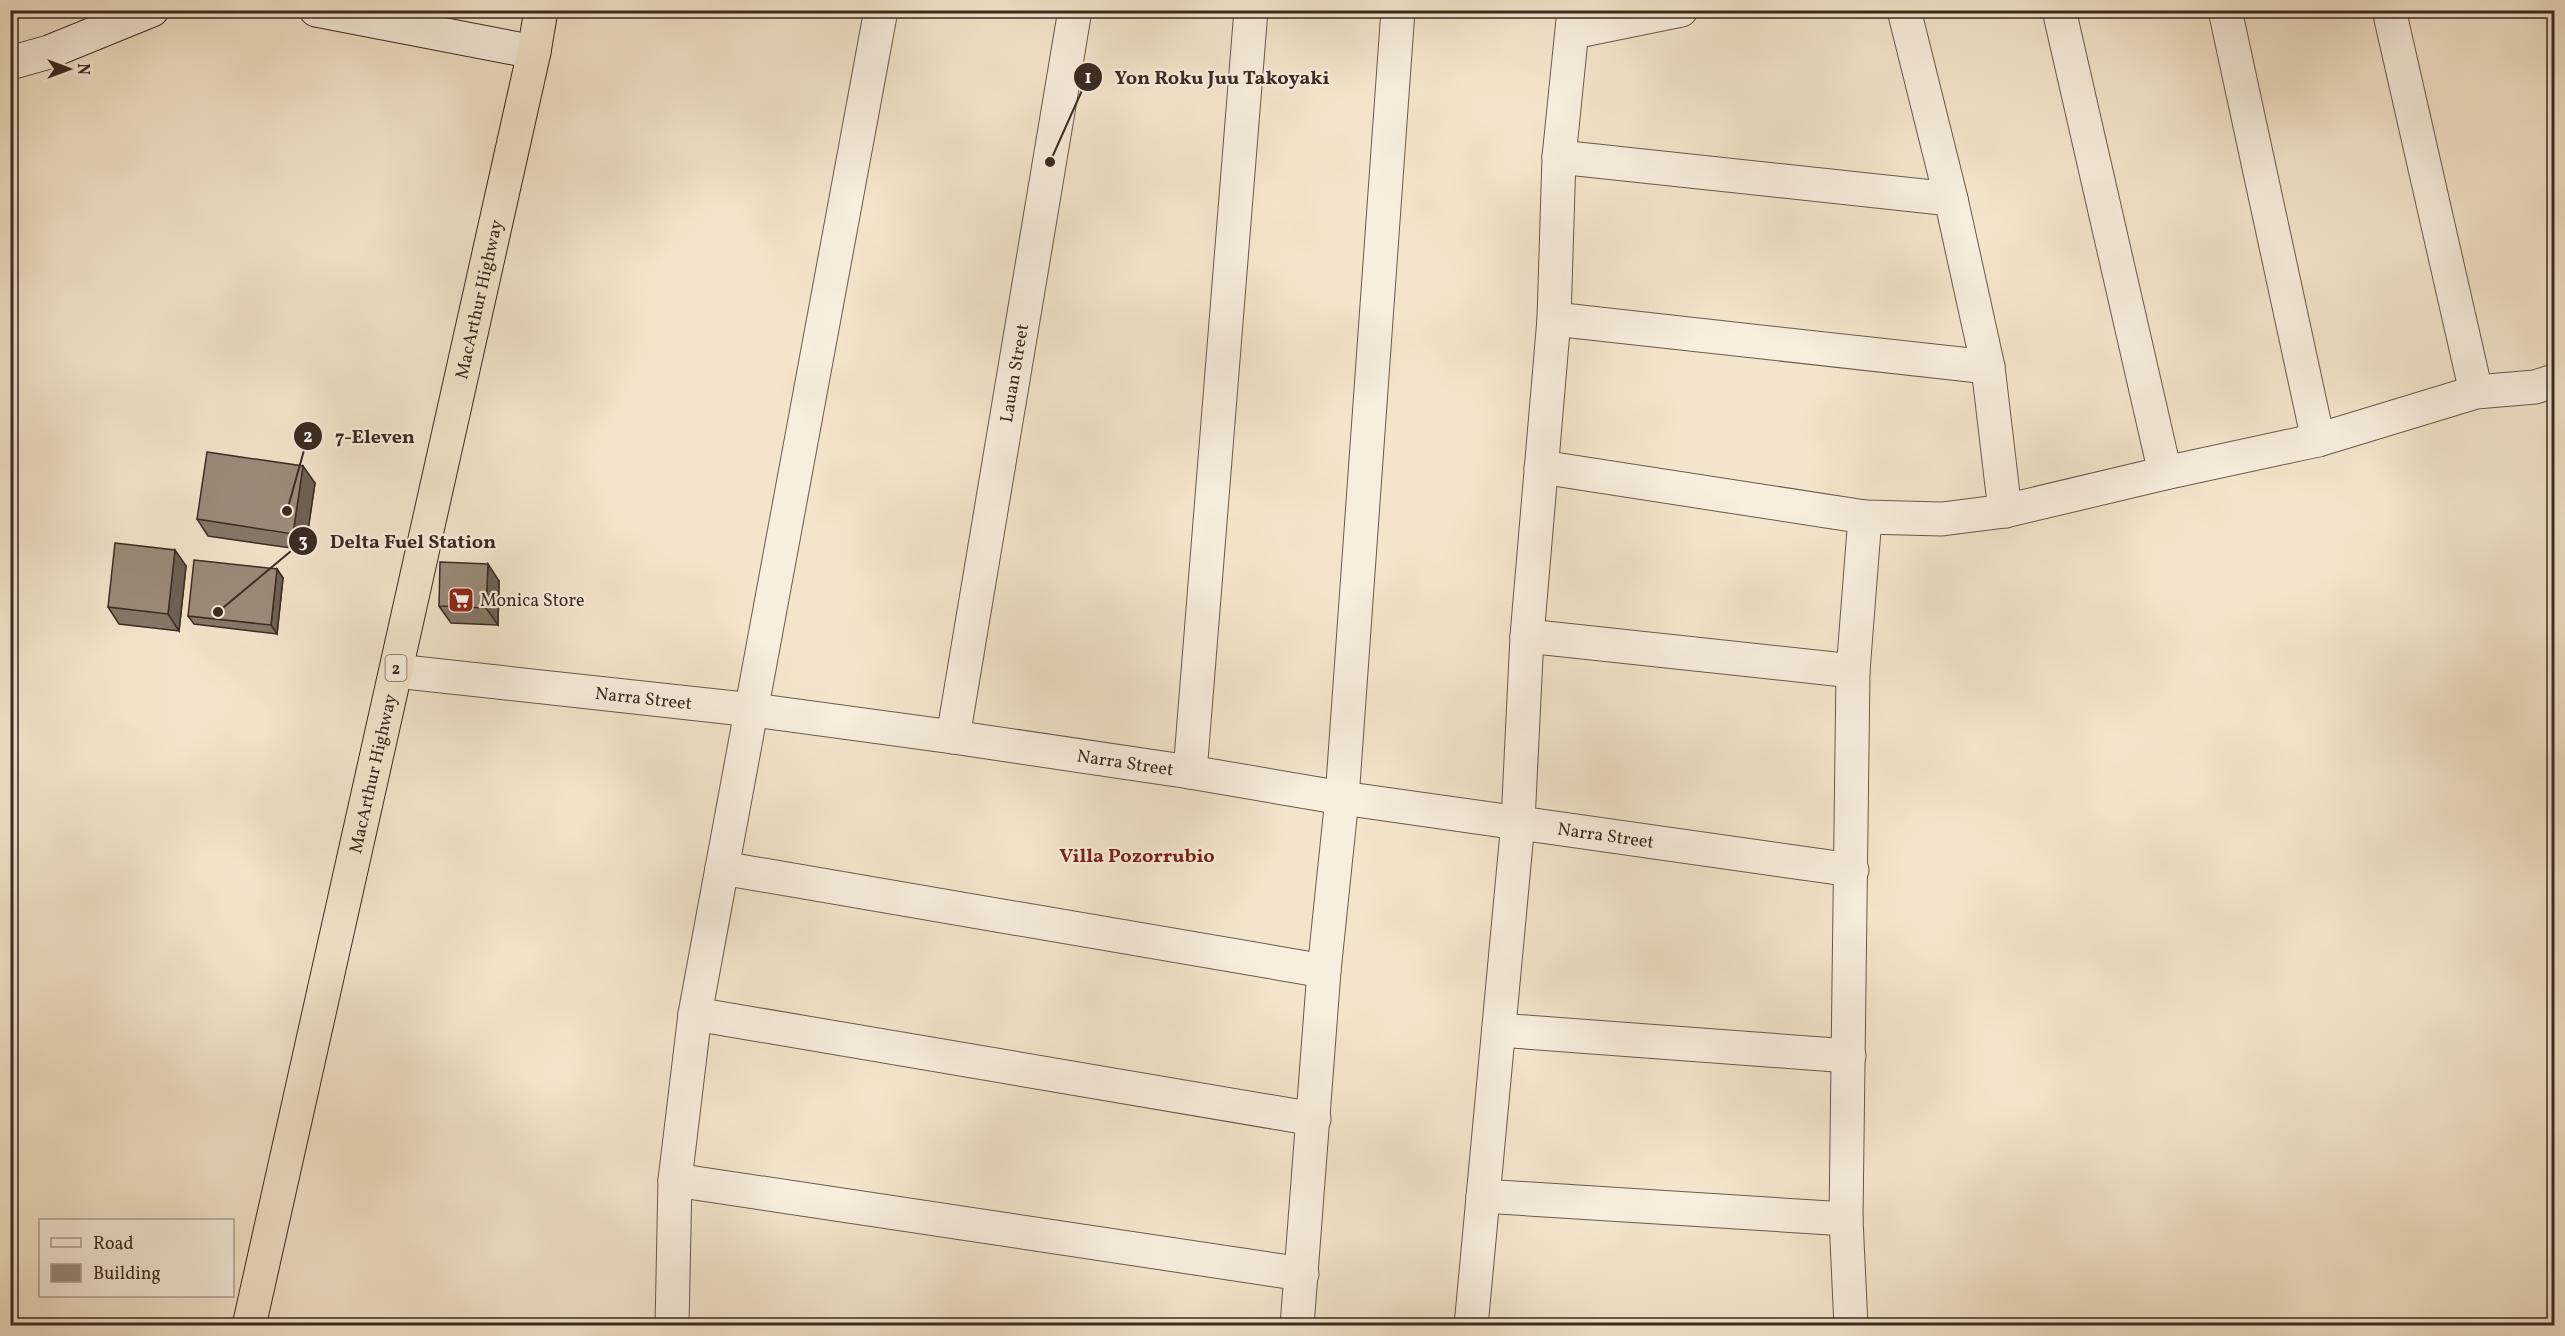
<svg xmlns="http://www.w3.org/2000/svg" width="2565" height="1336" viewBox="0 0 2565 1336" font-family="Vollkorn,serif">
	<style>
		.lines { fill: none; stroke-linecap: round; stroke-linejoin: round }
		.street-casing { stroke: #68594c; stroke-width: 35 }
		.secondary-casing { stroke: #392a22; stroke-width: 35 }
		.highway-casing { stroke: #392a22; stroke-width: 35 }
		.street { stroke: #f7eedd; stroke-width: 33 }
		.secondary { stroke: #f7eedd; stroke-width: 33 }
		.highway { stroke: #f3e5cb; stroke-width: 33 }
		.wall { fill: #847869; stroke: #392a22; stroke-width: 1.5 }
		.shaded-wall { fill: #6c6155; stroke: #392a22; stroke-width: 1.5 }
		.building { fill: #9a8b7a; stroke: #392a22; stroke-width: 1.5 }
		.labels { text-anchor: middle; stroke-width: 4.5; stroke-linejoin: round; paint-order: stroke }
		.shield { fill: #f7eedd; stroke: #72655a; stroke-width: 1.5 }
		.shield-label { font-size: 16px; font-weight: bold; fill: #392a22 }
		.street-label { font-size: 18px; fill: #392a22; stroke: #f7eedd }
		.poi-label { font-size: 18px; fill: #392a22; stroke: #f7eedd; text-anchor: start }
		.neighbourhood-label { font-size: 20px; font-weight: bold; fill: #7a1f14; stroke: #f7eedd }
		.leader { fill: none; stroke: #392a22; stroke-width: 2 }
		.callout-dot { fill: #392a22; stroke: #f7eedd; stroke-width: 2 }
		.mark-label { font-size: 18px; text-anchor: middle; font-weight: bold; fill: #fff }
		.callout-label { font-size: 20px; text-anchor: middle; font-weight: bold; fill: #392a22; stroke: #f7eedd; stroke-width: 4.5; stroke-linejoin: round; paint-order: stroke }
	</style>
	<rect width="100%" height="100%" fill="#f3e5cb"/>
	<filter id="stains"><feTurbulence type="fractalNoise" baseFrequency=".00333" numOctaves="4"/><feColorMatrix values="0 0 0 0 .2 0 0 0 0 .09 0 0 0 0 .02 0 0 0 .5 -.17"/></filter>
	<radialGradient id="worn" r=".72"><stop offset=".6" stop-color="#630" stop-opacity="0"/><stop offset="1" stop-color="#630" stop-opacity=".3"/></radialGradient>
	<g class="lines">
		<g class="street-casing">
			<g id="street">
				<polyline points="1904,10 1951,199 1988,367 2005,511"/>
				<polyline points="2059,10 2165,473"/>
				<polyline points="2225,10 2318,440"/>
				<polyline points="2389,10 2476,392"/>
				<polyline points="1573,32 1681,10"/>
				<polyline points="1559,157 1951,199"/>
				<polyline points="1554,319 1988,367"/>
				<polyline points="1541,467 1865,517 1942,519 2005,511 2165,473 2318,440 2476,392 2535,387 2554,381"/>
				<polyline points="1527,636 1853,671"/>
				<path id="s1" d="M396,671L753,710L953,737L1190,772L1342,798L1852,870"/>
				<path id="s2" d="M953,737L1075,10"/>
				<polyline points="1190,772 1251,10"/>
				<polyline points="722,868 1324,971"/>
				<polyline points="695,1014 1314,1119"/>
				<polyline points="1499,1030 1849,1056"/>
				<polyline points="675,1180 1302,1274"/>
				<polyline points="1483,1196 1846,1219"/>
				<polyline points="672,1326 675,1180 695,1014 881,10"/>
				<polyline points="1297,1326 1324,971 1342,798 1398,10"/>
				<polyline points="1471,1326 1518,822 1527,636 1554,319 1559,157 1574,10"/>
				<polyline points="1851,1326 1846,1219 1853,671 1865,517"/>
			</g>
		</g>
		<g class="secondary-casing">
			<g id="secondary">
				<polyline points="316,10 534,52"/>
				<polyline points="10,63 49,52 152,10"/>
			</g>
		</g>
		<g class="highway-casing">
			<g id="highway">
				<path id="s3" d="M249,1326L534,52L541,10"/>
			</g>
		</g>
		<use href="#street" class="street"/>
		<use href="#secondary" class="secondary"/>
		<use href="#highway" class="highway"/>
	</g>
	<g class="wall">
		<polygon points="315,483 305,550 208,536 197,519"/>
		<polygon points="186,566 179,631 119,624 108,607"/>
		<polygon points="277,569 283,578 277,634 194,624 188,616"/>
		<polygon points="499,581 498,625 451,623 439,606"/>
	</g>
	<g class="shaded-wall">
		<polygon points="303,466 315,483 305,550 293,534"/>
		<polygon points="175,550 186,566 179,631 168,614"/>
		<polygon points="488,564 499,581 498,625 486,608"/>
		<polygon points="277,569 283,578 277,634 271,625"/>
	</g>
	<g class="building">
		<polygon points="207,452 303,466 293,534 197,519"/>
		<polygon points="115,543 175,550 168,614 108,607"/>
		<polygon points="194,560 277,569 271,625 188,616"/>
		<polygon points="440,562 488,564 486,608 439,606"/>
	</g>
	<defs>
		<g id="supermarket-square" transform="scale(1.35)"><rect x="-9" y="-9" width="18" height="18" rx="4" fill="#8f2418" stroke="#f7eedd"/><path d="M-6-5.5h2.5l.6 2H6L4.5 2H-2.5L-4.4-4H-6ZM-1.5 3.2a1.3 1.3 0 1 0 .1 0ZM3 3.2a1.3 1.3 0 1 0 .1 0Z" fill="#fff"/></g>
	</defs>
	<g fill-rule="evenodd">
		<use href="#supermarket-square" x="461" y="600"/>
	</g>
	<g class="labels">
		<rect class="shield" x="385.5" y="655" width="21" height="26" rx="4.5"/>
		<g class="shield-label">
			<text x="396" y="674">2</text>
		</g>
		<g class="street-label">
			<text dy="6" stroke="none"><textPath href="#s3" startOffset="1052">MacArthur Highway</textPath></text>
			<text dy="6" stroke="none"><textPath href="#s2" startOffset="369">Lauan Street</textPath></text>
			<text dy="6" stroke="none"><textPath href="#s1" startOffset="249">Narra Street</textPath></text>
			<text dy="6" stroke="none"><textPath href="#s1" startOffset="735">Narra Street</textPath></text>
			<text dy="6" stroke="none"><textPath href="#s3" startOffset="566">MacArthur Highway</textPath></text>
			<text dy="6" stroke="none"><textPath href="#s1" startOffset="1221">Narra Street</textPath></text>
		</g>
		<g class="poi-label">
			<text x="480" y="606">Monica Store</text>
		</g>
		<g class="neighbourhood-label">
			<text x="1137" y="862">Villa Pozorrubio</text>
		</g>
	</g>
	<path class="leader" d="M1050 162L1088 77M287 511L308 436M218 612L303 541"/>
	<g class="callout-dot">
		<circle cx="1050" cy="162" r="6"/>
		<circle cx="287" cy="511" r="6"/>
		<circle cx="218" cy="612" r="6"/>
		<circle cx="1088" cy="77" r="15"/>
		<circle cx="308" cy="436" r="15"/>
		<circle cx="303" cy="541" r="15"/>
	</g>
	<g class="mark-label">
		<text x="1088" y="83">1</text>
		<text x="308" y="442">2</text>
		<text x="303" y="547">3</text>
	</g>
	<g class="callout-label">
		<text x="1222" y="84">Yon Roku Juu Takoyaki</text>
		<text x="375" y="443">7-Eleven</text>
		<text x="413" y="548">Delta Fuel Station</text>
	</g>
	<rect width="2565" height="1336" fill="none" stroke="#f3e5cb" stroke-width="36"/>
	<rect x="12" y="12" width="2541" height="1312" fill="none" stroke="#392a22" stroke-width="3"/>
	<rect x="18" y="18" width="2529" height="1300" fill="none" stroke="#392a22" stroke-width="1.5"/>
	<rect x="39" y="1219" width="195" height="78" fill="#f7eedd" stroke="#aba092" stroke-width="1.5"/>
	<rect x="51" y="1238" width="30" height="9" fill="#f7eedd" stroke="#aba092" stroke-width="1.5"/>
	<text x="93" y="1249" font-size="18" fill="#392a22">Road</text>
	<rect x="51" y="1264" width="30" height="18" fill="#9a8b7a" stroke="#aba092" stroke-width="1.5"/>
	<text x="93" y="1279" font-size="18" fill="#392a22">Building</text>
	<g transform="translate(69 69) rotate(90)" stroke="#f7eedd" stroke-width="4.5" paint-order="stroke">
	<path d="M0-4.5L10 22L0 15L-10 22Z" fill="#392a22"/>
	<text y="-9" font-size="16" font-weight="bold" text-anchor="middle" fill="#392a22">N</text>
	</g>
	<rect width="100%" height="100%" filter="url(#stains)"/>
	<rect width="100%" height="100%" fill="url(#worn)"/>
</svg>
